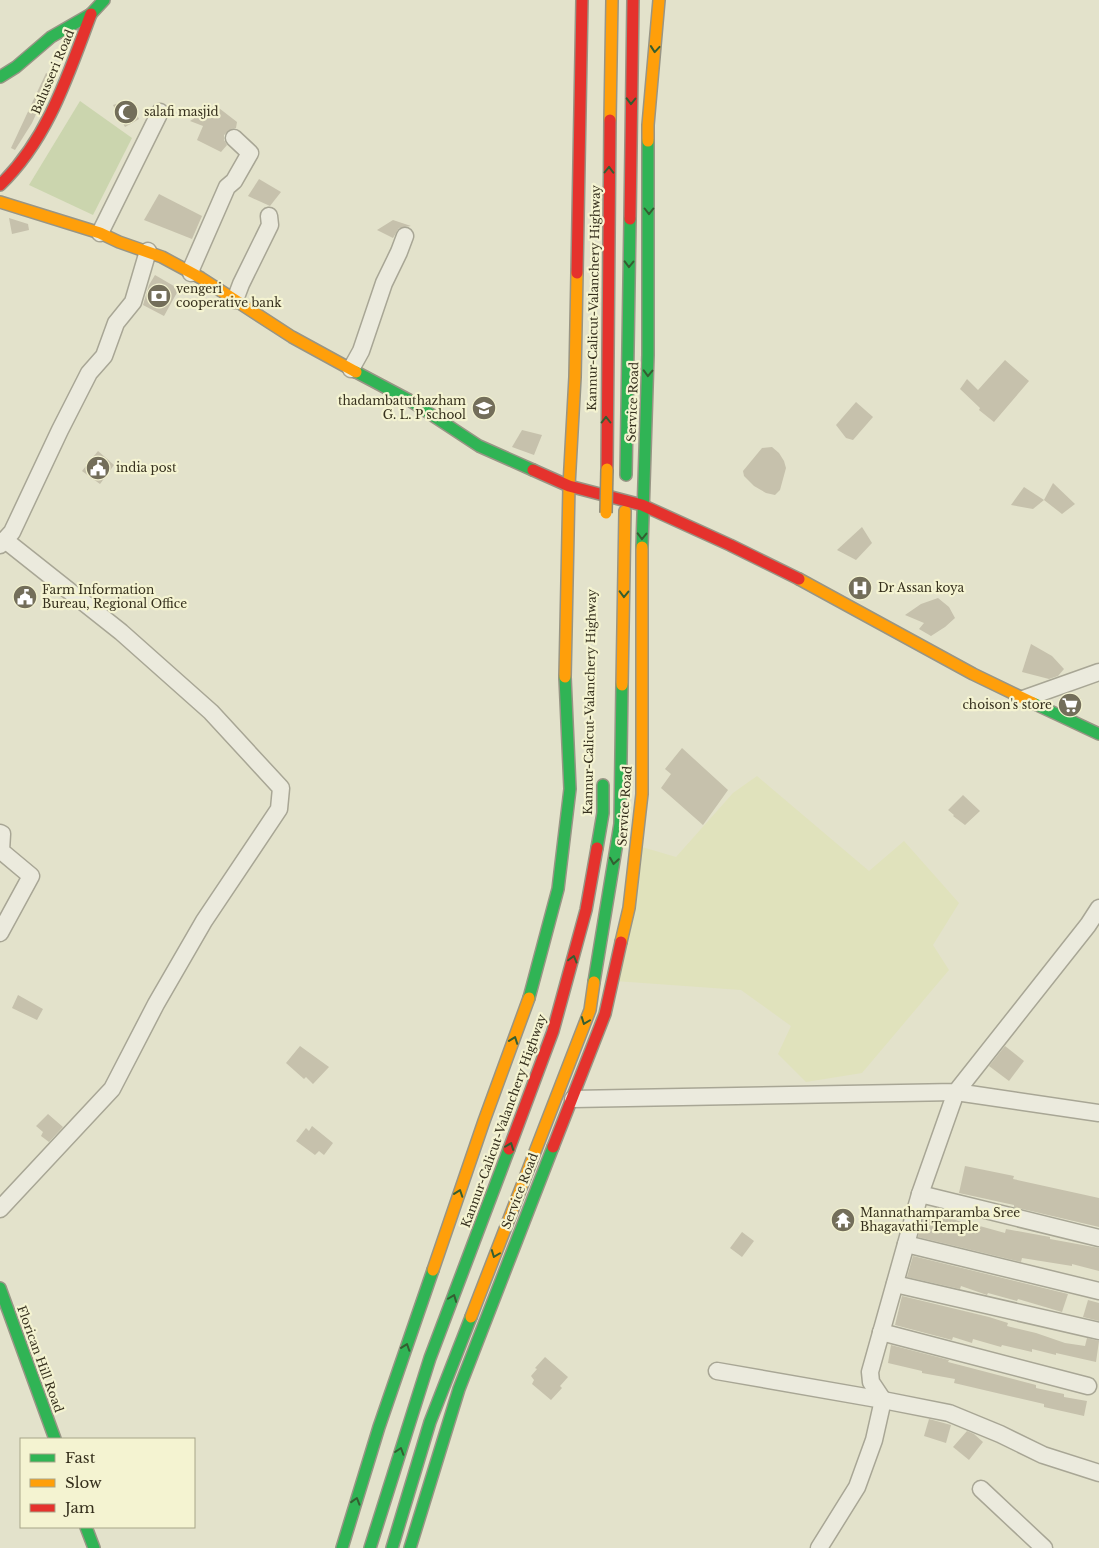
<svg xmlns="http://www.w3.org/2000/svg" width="1099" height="1548" viewBox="0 0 1099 1548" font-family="'Libre Baskerville',serif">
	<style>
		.farmland { fill: #e0e2bc }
		.green { fill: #cbd5ae }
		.building { fill: #c6c1ac }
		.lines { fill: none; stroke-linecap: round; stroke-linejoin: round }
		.street-casing { stroke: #a8a695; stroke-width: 19 }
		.fast-casing { stroke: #989585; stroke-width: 14 }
		.slow-casing { stroke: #989585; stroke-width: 14 }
		.jam-casing { stroke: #989585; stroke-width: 14 }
		.street { stroke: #ebeadd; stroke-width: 16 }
		.fast { stroke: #30b455; stroke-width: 11 }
		.slow { stroke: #ff9f0a; stroke-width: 11 }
		.jam { stroke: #e5322d; stroke-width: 11 }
		.slow-bridge-casing { stroke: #8e8b7b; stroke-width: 14; stroke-linecap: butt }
		.slow-bridge { stroke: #ff9f0a; stroke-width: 11 }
		.oneway { stroke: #345e31 }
		.labels { text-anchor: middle; stroke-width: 4.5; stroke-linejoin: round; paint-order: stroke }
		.street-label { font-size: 12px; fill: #36301d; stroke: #f4f3d1 }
		.poi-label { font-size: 12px; fill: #36301d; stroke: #f4f3d1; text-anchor: start }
	</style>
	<rect width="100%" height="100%" fill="#e3e2cb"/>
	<polygon class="farmland" points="757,776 869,871 904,841 959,903 933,945 949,970 862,1073 806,1082 778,1054 791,1026 741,990 615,981 642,847 676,857 733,793"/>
	<polygon class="green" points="80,101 132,138 93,215 29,185"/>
	<g class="building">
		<polygon points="46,73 53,77 32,123 15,150 11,148"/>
		<polygon points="129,100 139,119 125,127 113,105"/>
		<polygon points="215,105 237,122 236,128 231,129 224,135 224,140 227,145 221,152 197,140 203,126 190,121"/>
		<polygon points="259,179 281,192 270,206 248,196"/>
		<polygon points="159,194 202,216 192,239 144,220"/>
		<polygon points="9,218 28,224 29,230 12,234"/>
		<polygon points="393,220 411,226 399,228 393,238 377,230"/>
		<polygon points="155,275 179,289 164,316 143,305 149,285"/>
		<polygon points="1005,360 1029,381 994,422 979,410 980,408 960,389 967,379 978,390"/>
		<polygon points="856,402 873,417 853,440 846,438 836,425"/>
		<polygon points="522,430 542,435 534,455 512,447"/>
		<polygon points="772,447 779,453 784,461 786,468 780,490 775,495 766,493 754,486 744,476 743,471 762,448"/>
		<polygon points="98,451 114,465 100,484 82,471"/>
		<polygon points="1053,483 1075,504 1062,514 1044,500"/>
		<polygon points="1024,487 1044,500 1033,509 1011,505"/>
		<polygon points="862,527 872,543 856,560 837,550"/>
		<polygon points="938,598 949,607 955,618 945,627 931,636 919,629 924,623 905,615 921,604"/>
		<polygon points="1031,644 1052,656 1064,669 1058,676 1049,679 1022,672"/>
		<polygon points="682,748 728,790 703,825 661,788 671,774 665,769"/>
		<polygon points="963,795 980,811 965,825 953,816 954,815 948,810"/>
		<polygon points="18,995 43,1009 37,1020 12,1008"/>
		<polygon points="300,1046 329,1067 313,1084 306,1077 304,1079 286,1063"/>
		<polygon points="1005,1046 1024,1061 1009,1081 989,1066"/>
		<polygon points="48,1114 63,1127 49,1142 41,1136 43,1132 36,1126"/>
		<polygon points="312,1126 333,1143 324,1155 319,1151 315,1155 296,1141 306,1128 309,1131"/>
		<polygon points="965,1166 1014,1176 1013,1179 1099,1198 1099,1227 1014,1207 1014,1205 959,1193"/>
		<polygon points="925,1212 944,1216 976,1227 976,1225 1005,1233 1006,1229 1050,1237 1050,1239 1099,1248 1099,1271 1072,1264 1072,1266 1022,1258 1021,1262 918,1237"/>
		<polygon points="742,1232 754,1241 742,1257 730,1248"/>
		<polygon points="913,1256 1068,1294 1062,1312 1018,1299 1017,1301 988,1293 987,1295 961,1286 960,1289 907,1277"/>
		<polygon points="902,1296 989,1317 1008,1323 1007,1326 1036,1333 1065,1343 1085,1346 1087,1338 1099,1341 1096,1362 1056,1353 1056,1355 1032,1349 1032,1352 1002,1345 1001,1347 973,1339 972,1343 953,1337 952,1340 895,1325"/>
		<polygon points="1088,1300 1099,1303 1099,1321 1083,1317"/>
		<polygon points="891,1345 949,1360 948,1362 1036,1385 1036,1388 1064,1394 1064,1397 1087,1401 1084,1416 1044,1407 1044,1404 954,1383 955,1379 922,1373 922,1371 888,1363"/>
		<polygon points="545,1357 568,1377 560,1386 562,1388 551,1400 532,1384 534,1380 531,1376 537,1369 535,1368"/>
		<polygon points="929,1419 951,1425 946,1443 924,1436"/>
		<polygon points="967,1431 974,1434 983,1442 969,1460 953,1447"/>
	</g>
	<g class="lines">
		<g class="street-casing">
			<g id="street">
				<polyline points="100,233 160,112"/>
				<polyline points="191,273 192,267 227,187 234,181 250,153 234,138"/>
				<polyline points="235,300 241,284 270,225 269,216"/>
				<polyline points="351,369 361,351 384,283 399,252 405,236"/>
				<polyline points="0,545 12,532 60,430 89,373 104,356 116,323 133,302 148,251"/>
				<polyline points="1023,699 1099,672"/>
				<polyline points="0,833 2,834 1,851 31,876 0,933"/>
				<polyline points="573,1099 956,1092 1088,925 1099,908"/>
				<polyline points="920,1194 956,1092 1099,1113"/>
				<polyline points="0,1209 112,1089 156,1004 204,921 279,809 281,788 211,712 121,632 5,540"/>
				<polyline points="906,1244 1099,1291"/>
				<polyline points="895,1284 1099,1331"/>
				<polyline points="881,1332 1088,1386"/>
				<polyline points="717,1371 883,1400 949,1413 1000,1434 1043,1455 1099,1473"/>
				<polyline points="981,1489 1044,1548"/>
				<polyline points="819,1548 857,1487 874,1440 883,1400 871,1382 870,1372 920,1194 1099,1238"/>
			</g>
		</g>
		<g class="fast-casing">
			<g id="fast">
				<polyline points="0,77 16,67 51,37 91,14 104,0"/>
				<polyline points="356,372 409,400 479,446 533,470"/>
				<polyline points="626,475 630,219"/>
				<polyline points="642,547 648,355 648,141"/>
				<polyline points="1033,703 1099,734"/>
				<polyline points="597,848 603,813 603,785"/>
				<polyline points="594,982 620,824 622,685"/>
				<polyline points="529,998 558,889 570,789 565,677"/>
				<polyline points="0,1288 55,1439"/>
				<polyline points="86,1527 94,1548"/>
				<polyline points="342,1548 379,1427 433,1270"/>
				<polyline points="370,1548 430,1358 509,1149"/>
				<polyline points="392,1548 430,1422 471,1317"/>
				<polyline points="410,1548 459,1389 553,1147"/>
			</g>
		</g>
		<g class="slow-casing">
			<g id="slow">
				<polyline points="610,120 612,0"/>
				<polyline points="648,141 648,125 659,0"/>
				<polyline points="0,202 100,233 119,242 162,257 201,278 292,337 356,372"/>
				<polyline points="799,579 973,674 1033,703"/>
				<polyline points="565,677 569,486 575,377 577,273"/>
				<polyline points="622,685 625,511"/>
				<polyline points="621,942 629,908 642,794 642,547"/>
				<polyline points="433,1270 484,1121 529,998"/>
				<polyline points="471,1317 590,1010 594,982"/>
			</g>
		</g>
		<g class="jam-casing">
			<g id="jam">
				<path d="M0,185C48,139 68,75 91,14"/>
				<polyline points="630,219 633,0"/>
				<polyline points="577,273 582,0"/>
				<polyline points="607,469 610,120"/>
				<polyline points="533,470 569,486 642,505 730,545 799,579"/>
				<polyline points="553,1147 605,1014 621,942"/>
				<polyline points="509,1149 553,1031 586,910 597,848"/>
			</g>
		</g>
		<use href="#street" class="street"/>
		<use href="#fast" class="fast"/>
		<use href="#slow" class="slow"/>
		<use href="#jam" class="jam"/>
		<g class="slow-bridge-casing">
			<polyline id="slow-bridge" points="606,513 607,469"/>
		</g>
		<use href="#slow-bridge" class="slow-bridge"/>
	</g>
	<defs><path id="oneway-chevron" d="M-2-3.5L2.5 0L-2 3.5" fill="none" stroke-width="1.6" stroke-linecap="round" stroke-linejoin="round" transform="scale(1.25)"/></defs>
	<g class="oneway">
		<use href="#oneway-chevron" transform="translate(655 49) rotate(95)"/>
		<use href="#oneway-chevron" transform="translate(631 101) rotate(91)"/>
		<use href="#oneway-chevron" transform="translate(609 170) rotate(-89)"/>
		<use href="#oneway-chevron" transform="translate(649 211) rotate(90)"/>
		<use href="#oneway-chevron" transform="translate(629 264) rotate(91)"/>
		<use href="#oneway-chevron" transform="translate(648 373) rotate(92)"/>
		<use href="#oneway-chevron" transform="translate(606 420) rotate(-90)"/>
		<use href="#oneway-chevron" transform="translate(642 536) rotate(91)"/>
		<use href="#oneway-chevron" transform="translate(624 594) rotate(91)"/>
		<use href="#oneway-chevron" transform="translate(614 861) rotate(99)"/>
		<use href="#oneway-chevron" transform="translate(573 959) rotate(-75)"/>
		<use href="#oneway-chevron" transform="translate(585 1021) rotate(111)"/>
		<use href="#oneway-chevron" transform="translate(514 1040) rotate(-70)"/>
		<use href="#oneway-chevron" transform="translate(510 1146) rotate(-69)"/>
		<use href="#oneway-chevron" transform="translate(459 1193) rotate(-71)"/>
		<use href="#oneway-chevron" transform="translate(495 1254) rotate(111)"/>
		<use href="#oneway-chevron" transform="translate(453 1298) rotate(-69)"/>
		<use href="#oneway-chevron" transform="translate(406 1347) rotate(-71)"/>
		<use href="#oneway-chevron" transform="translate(400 1451) rotate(-72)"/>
		<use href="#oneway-chevron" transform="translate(356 1501) rotate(-73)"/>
	</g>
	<defs>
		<g id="mosque-disc" transform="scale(1.25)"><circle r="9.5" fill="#736e5a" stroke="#f4f3d1"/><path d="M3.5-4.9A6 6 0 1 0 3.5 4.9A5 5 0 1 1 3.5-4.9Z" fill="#fff"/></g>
		<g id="bank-disc" transform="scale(1.25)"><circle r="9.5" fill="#736e5a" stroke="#f4f3d1"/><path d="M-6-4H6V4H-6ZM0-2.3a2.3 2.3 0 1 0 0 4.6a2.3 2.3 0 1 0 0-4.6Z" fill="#fff"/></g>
		<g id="school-disc" transform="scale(1.25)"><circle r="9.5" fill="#736e5a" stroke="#f4f3d1"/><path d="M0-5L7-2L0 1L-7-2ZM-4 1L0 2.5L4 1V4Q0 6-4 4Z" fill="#fff"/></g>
		<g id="civic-disc" transform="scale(1.25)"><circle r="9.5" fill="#736e5a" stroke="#f4f3d1"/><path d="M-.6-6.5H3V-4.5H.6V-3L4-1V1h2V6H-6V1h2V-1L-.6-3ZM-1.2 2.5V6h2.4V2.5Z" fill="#fff"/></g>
		<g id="hospital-disc" transform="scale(1.25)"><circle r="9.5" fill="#736e5a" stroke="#f4f3d1"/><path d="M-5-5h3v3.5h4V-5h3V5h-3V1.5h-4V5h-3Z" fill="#fff"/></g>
		<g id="supermarket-disc" transform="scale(1.25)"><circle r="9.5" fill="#736e5a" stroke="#f4f3d1"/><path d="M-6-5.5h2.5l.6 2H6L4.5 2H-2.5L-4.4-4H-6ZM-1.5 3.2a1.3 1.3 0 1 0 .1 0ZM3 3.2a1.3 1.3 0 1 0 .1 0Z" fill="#fff"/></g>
		<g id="temple-disc" transform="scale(1.25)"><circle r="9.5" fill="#736e5a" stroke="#f4f3d1"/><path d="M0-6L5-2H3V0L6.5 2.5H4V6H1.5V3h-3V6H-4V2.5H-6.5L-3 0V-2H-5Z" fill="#fff"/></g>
	</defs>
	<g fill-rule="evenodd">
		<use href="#mosque-disc" x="126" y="112"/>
		<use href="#bank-disc" x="159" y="296"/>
		<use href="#school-disc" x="484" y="408"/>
		<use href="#civic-disc" x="98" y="468"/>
		<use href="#hospital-disc" x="860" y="588"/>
		<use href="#civic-disc" x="25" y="597"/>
		<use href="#supermarket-disc" x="1070" y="705"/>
		<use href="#temple-disc" x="843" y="1220"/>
	</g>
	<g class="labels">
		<g class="street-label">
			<text transform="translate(53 72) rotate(-67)" y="4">Balusseri Road</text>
			<text transform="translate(594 298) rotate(-89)" y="4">Kannur-Calicut-Valanchery Highway</text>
			<text transform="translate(633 402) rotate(-88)" y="4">Service Road</text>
			<text transform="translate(590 702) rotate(-89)" y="4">Kannur-Calicut-Valanchery Highway</text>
			<text transform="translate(625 806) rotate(-86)" y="4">Service Road</text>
			<text transform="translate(504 1121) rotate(-70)" y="4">Kannur-Calicut-Valanchery Highway</text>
			<text transform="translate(520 1191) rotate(-69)" y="4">Service Road</text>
			<text transform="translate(40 1359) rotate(70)" y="4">Florican Hill Road</text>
		</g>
		<g class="poi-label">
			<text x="144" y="116">salafi masjid</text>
			<text x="176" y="293">vengeri<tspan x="176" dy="14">cooperative bank</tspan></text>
			<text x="466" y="405" text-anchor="end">thadambatuthazham<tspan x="466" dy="14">G. L. P school</tspan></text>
			<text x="116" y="472">india post</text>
			<text x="878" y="592">Dr Assan koya</text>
			<text x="42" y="594">Farm Information<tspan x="42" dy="14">Bureau, Regional Office</tspan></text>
			<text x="1052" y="709" text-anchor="end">choison's store</text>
			<text x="860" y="1217">Mannathamparamba Sree<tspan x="860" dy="14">Bhagavathi Temple</tspan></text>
		</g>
	</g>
	<rect x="20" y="1438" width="175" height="90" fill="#f4f3d1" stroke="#a8a589"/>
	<rect x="30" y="1454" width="25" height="8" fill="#30b455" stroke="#a8a589"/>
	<text x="65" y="1463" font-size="15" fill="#36301d">Fast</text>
	<rect x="30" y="1479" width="25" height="8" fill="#ff9f0a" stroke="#a8a589"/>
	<text x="65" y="1488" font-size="15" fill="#36301d">Slow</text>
	<rect x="30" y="1504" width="25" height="8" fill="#e5322d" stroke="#a8a589"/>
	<text x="65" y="1513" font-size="15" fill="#36301d">Jam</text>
</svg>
